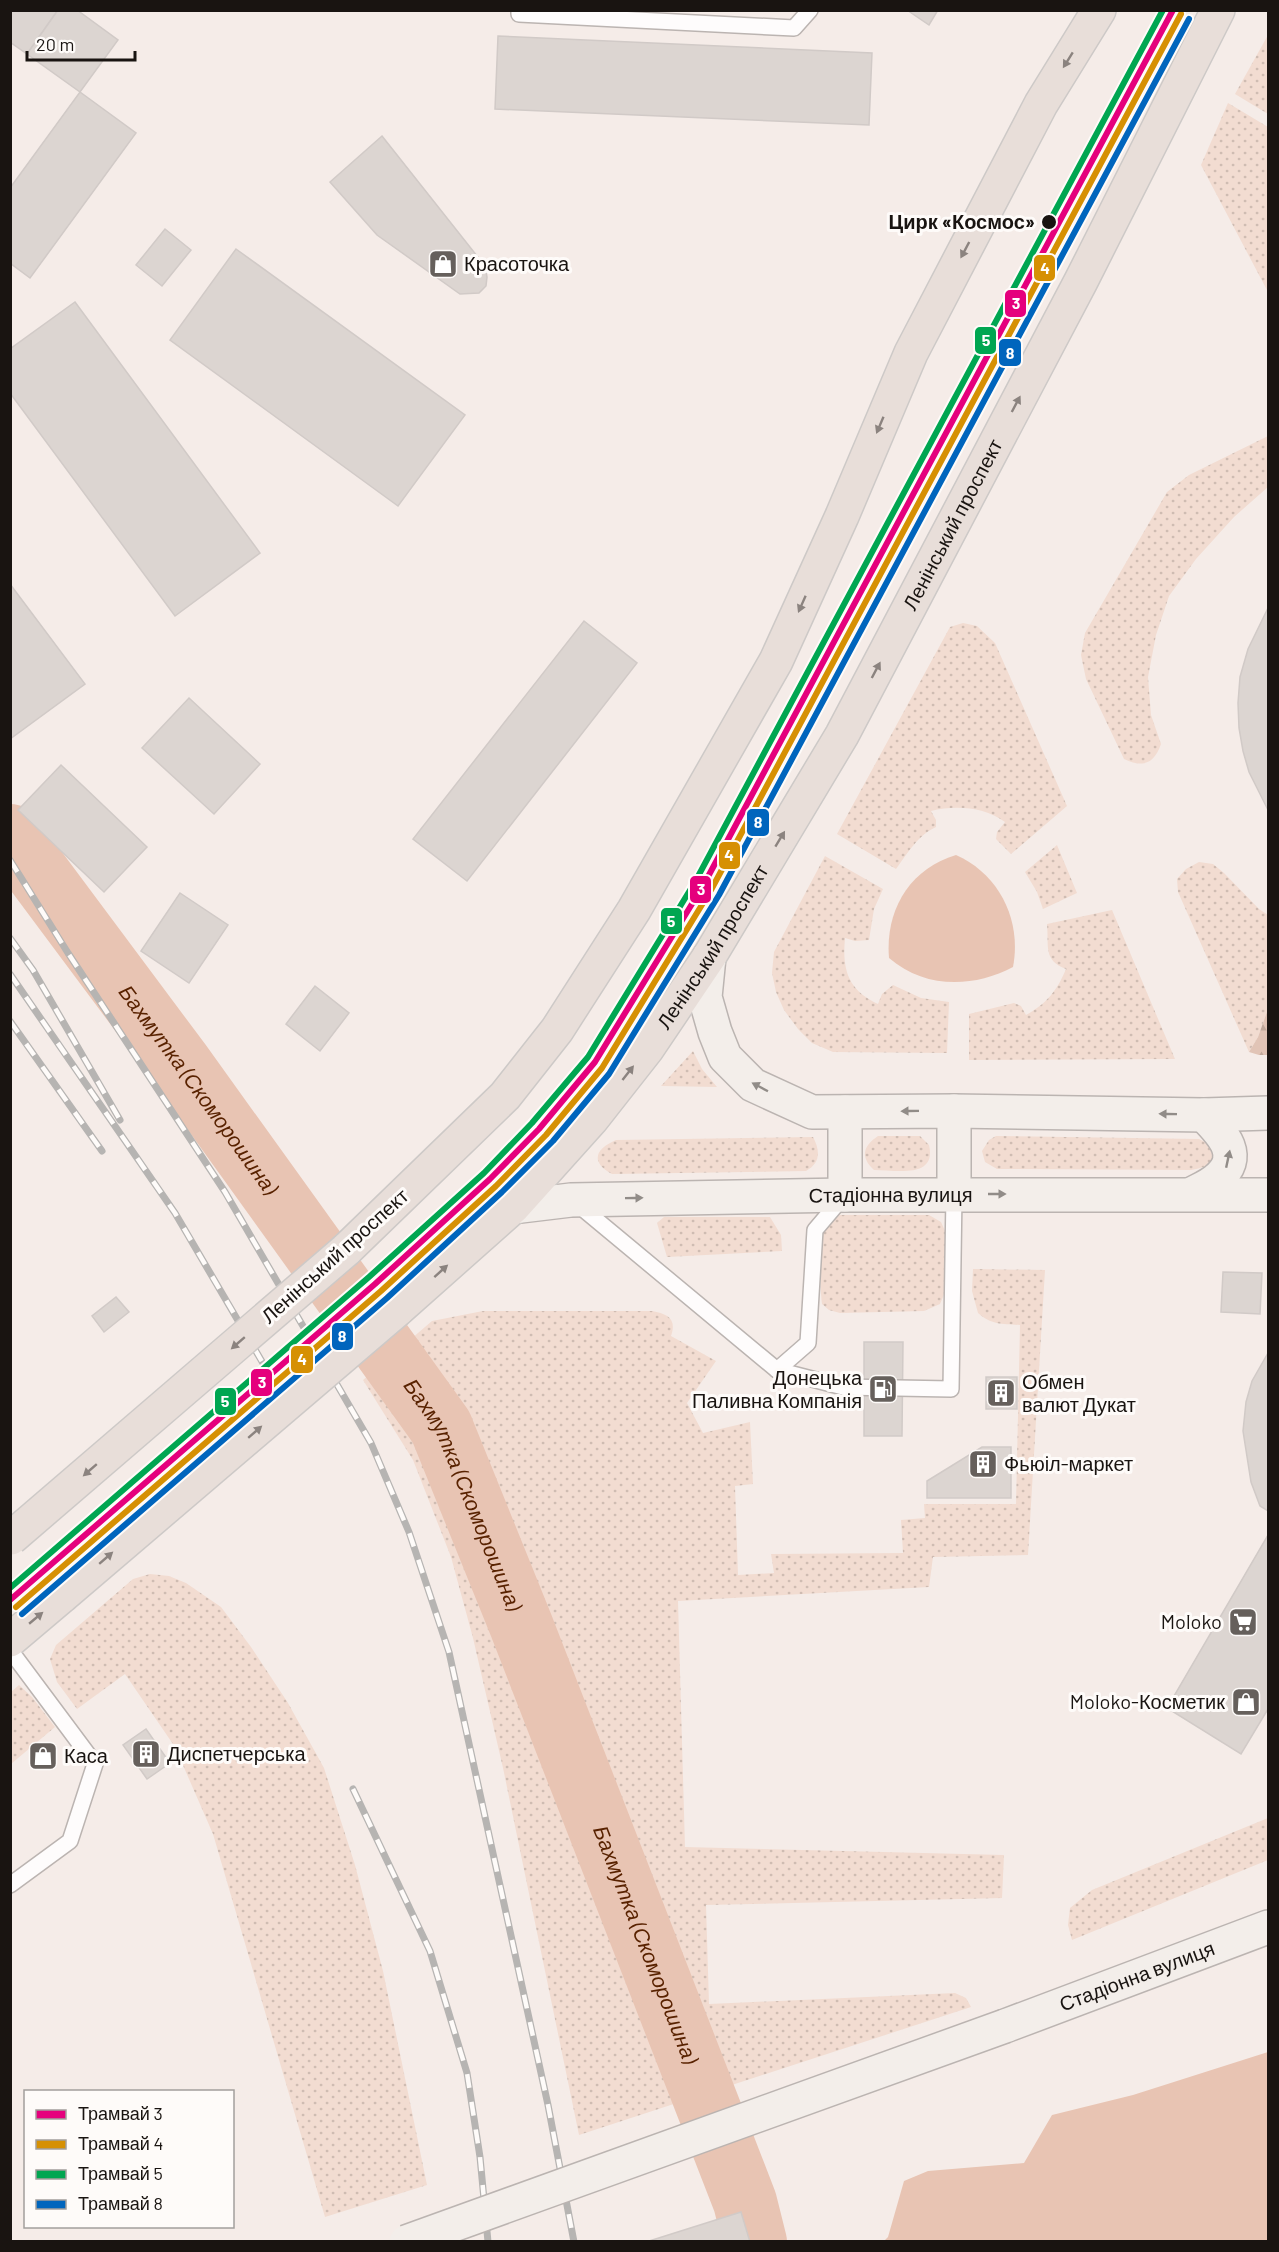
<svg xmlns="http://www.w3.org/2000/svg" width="1279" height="2252" viewBox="0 0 1279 2252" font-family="Barlow,sans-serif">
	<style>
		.grass { fill: url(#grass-dots) }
		.forest { fill: url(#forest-firs) }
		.water { fill: #e8c4b3 }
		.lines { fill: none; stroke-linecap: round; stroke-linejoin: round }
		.river { stroke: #e8c4b3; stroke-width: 64 }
		.building { fill: #dcd5d1; stroke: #d1cac7; stroke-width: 1.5 }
		.lane-casing { stroke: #bbb4b1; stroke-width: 18 }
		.secondary-casing { stroke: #bbb4b1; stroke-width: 36 }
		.primary-casing { stroke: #cdc9c7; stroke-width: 36 }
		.lane { stroke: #fefcfc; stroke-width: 15 }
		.secondary { stroke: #f3eeea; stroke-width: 33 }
		.primary { stroke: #e8ded9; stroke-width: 33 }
		.rail-casing { stroke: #b6b4b2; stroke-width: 7 }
		.rail { stroke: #fefbf9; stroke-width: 4.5; stroke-dasharray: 14; stroke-linecap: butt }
		.secondary-bridge-casing { stroke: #bbb4b1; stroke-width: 36; stroke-linecap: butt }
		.primary-bridge-casing { stroke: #cdc9c7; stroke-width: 36; stroke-linecap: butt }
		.secondary-bridge { stroke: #f3eeea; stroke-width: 33 }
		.primary-bridge { stroke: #e8ded9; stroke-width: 33 }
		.tram-1-casing { stroke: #fefbf9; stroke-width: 10 }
		.tram-2-casing { stroke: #fefbf9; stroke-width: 10 }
		.tram-3-casing { stroke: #fefbf9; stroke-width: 10 }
		.tram-4-casing { stroke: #fefbf9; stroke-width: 10 }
		.tram-1 { stroke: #e5007d; stroke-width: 6 }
		.tram-2 { stroke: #d69003; stroke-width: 6 }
		.tram-3 { stroke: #00a651; stroke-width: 6 }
		.tram-4 { stroke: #0065bd; stroke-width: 6 }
		.oneway { fill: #8b837f }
		.oneway2 { fill: #918c88 }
		.stop-dot { fill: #191411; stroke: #fefbf9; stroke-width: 2 }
		.labels { text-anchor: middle; stroke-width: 6; stroke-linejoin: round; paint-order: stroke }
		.stop-label { font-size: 20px; font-weight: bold; fill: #191411; stroke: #fefbf9; text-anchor: end }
		.poi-label { font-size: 20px; fill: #191411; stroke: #fefbf9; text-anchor: start }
		.street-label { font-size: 20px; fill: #191411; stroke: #fefbf9 }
		.water-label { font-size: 21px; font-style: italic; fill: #592200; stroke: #fefbf9 }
		.line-badge { stroke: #fefbf9; stroke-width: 2 }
		.badge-label { font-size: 16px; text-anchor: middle; font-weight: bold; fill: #fff }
	</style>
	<defs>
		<pattern id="grass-dots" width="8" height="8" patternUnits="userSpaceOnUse" patternTransform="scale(1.5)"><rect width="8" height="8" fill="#f2dcd1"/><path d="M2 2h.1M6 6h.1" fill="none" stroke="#cfbcb2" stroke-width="1.8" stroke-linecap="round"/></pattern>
		<pattern id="forest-firs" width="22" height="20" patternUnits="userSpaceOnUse" patternTransform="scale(1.5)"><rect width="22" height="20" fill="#e1c4b6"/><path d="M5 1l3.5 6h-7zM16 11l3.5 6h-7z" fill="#c0a89b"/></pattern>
	</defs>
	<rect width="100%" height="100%" fill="#f5ece8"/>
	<g class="grass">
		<polygon points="1268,35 1268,114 1235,94"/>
		<polygon points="1228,103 1268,127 1268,292 1201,165"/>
		<path d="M1268,436V487L1234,517L1196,559L1169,596L1156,635L1148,677L1151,715L1161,744C1154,764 1143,768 1124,759L1086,679L1081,655L1085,633L1167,492L1189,475Z"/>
		<path d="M963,623L977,626L995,643L1067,806L1011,854L996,839L997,832L1005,822C984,807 956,805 931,811L936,820V827C918,835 907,854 896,869L837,834L950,627Z"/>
		<polygon points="1057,845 1077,893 1043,909 1037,892 1025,872"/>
		<path d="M825,856L883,889L874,909L869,940L855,941L845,938C842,970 848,990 878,1004L882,994L893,985L921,998L949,1002L947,1053L833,1052L812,1043L798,1029L784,1010L776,992L772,973L774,952Z"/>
		<polygon points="1199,862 1213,864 1224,873 1259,909 1268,915 1268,1009 1258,1037 1249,1052 1178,892 1177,879 1186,869"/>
		<path d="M1112,910L1175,1059L969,1060V1014L1014,1003L1021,1006L1026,1015C1046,1004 1057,991 1066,969C1043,960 1049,947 1047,924Z"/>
		<polygon points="693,1051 702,1069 717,1087 661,1086"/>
		<path d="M878,1136H920L929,1145C937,1179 896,1170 874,1170C860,1157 863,1146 878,1136Z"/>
		<path d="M996,1136L1199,1139L1207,1143L1213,1156C1209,1167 1202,1168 1191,1170L997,1169L985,1162L982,1151L989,1140Z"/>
		<path d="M813,1137C820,1150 821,1163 806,1171L612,1174C590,1162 595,1149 616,1140Z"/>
		<path d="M840,1215H929L941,1222L946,1233V1290L940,1304L924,1311L840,1313L829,1310L822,1304C820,1289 819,1244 823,1230C825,1221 832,1218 840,1215Z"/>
		<polygon points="664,1217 770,1217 781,1235 782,1251 667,1257 657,1223"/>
		<path d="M973,1269L1045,1270L1028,1555L933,1557L929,1587L678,1601L685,1847L1004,1855L1002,1898L706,1905L709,2004L955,1993L966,1998L971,2007L579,2135L503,1768L473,1638L451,1557L413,1460L363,1380L432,1321L483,1311H652C668,1314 677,1319 671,1336L716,1361L687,1403L703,1433L750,1422L753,1484L735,1486L738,1575L774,1573L771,1554L903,1553L901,1520L925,1518L924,1504H1016L1020,1325C1003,1324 991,1325 978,1313L972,1291Z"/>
		<polygon points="150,1574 169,1576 186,1583 221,1607 251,1647 288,1703 324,1768 355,1865 383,1971 427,2185 325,2217 213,1834 175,1747 125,1674 77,1709 57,1682 50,1659 56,1645 133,1579"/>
		<polygon points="19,1685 32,1697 55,1727 11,1764 11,1692"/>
		<polygon points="1268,1818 1268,1860 1072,1940 1068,1925 1070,1908 1092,1890"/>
	</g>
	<polygon class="forest" points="1268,1009 1268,1055 1259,1055 1249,1052 1258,1037"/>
	<g class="water">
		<path d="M956,855C999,874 1022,920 1013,967C973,988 925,989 889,958C885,911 909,869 956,855Z"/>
		<polygon points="1268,2052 1268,2241 884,2241 888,2237 904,2181 928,2171 1024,2163 1052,2115 1133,2095"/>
	</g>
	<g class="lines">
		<path class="river" id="s1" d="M10,836L180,1064L441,1427L521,1625L745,2202L755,2242"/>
	</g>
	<g class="building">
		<polygon points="10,10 58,10 27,54 10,42"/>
		<polygon points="58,10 77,10 118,40 80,92 27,54"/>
		<polygon points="907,10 938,10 929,25"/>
		<polygon points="498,36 872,53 869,125 495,109"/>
		<polygon points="80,92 136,133 30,278 10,263 10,188"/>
		<polygon points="382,136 485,266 487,277 486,286 479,293 460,294 377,235 330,182"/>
		<polygon points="165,229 191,250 162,286 136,265"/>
		<polygon points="236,249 465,415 398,506 170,340"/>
		<polygon points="75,302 260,553 175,616 10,393 10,349"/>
		<polygon points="10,584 85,684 10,739"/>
		<polygon points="1268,608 1268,810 1249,772 1243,751 1239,728 1238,703 1240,677 1248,649"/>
		<polygon points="584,621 637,663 467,881 413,839"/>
		<polygon points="189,698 260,764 214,814 142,748"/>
		<polygon points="61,765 147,847 104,892 18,810"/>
		<polygon points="180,893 228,925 189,983 141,951"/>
		<polygon points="315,986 349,1013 320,1051 286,1024"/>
		<polygon points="1223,1272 1262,1273 1260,1314 1221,1312"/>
		<polygon points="116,1297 129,1312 104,1332 92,1316"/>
		<polygon points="864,1342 903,1342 902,1436 864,1436"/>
		<polygon points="1268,1353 1268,1511 1260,1506 1251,1482 1243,1431 1246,1402 1252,1381"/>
		<rect x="986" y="1377" width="31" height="32"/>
		<polygon points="982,1447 1011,1447 1011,1498 927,1498 927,1481"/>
		<polygon points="1268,1535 1268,1709 1241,1754 1167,1708"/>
		<polygon points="146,1729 170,1763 147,1779 123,1745"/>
		<polygon points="741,2212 750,2242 646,2242"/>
	</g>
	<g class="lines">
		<g class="lane-casing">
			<g id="lane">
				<polyline points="519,10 519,14 794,28 810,10"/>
				<polyline points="576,1203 777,1370 843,1387 951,1389 954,1194"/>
				<polyline points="777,1370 808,1343 815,1230 843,1197"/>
				<polyline points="10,1650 95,1764 70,1841 10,1885"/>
			</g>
		</g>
		<g class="secondary-casing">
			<g id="secondary">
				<polyline points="709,957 705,997 715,1032 725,1057 753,1085 812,1112 954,1111 1204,1115 1268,1113"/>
				<polyline points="954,1194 954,1111"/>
				<path d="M1192,1194C1199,1190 1209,1186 1216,1180C1245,1157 1223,1134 1204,1115"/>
				<polyline points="845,1195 845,1112"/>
				<path id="s2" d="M513,1207L571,1200L845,1195H1268"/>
				<path id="s3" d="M1005,2026L1268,1927"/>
			</g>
		</g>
		<g class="primary-casing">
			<g id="primary">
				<polyline points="346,1250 505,1096 557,1030 634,910 776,661 842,516 911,353 1041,104 1099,10"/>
				<path id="s4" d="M397,1310L513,1207L592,1119L647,1049L709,957L842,735L1081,281L1218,10"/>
				<polyline points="10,1640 62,1596"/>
			</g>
		</g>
		<use href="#lane" class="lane"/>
		<use href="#secondary" class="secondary"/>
		<use href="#primary" class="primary"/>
		<g class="rail-casing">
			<g id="rail">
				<polyline points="10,860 68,953 225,1192 371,1443 409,1532 449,1652 548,2105 574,2242"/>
				<polyline points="10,938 33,970 120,1120"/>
				<polyline points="10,974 175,1213 281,1394"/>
				<polyline points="10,1021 102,1151"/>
				<polyline points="353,1789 430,1951 467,2073 480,2157 488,2242"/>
			</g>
		</g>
		<use href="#rail" class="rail"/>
		<g class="secondary-bridge-casing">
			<polyline id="secondary-bridge" points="406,2242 1005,2026"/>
		</g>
		<g class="primary-bridge-casing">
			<g id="primary-bridge">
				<polyline points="11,1538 346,1250"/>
				<polyline points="62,1596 397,1310"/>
			</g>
		</g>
		<use href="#secondary-bridge" class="secondary-bridge"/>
		<use href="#primary-bridge" class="primary-bridge"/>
		<g class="tram-1-casing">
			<polyline id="tram-1" points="10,1600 375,1284 490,1179 539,1129 595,1062 703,886 1173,10"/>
		</g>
		<g class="tram-2-casing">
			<polyline id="tram-2" points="16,1607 381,1291 496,1186 546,1135 602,1068 711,890 1181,14"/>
		</g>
		<g class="tram-3-casing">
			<polyline id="tram-3" points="10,1588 369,1277 484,1173 532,1123 588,1057 695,882 1163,10"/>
		</g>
		<g class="tram-4-casing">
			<polyline id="tram-4" points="22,1614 387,1298 502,1192 553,1141 609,1074 719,895 1189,19"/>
		</g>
		<use href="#tram-1" class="tram-1"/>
		<use href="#tram-2" class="tram-2"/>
		<use href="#tram-3" class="tram-3"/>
		<use href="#tram-4" class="tram-4"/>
	</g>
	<defs><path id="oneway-solid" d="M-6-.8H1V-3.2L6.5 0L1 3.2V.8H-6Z" transform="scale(1.5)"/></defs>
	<g class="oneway">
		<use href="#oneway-solid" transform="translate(1068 60) rotate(122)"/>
		<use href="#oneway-solid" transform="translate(965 250) rotate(118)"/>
		<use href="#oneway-solid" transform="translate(1016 404) rotate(-62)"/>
		<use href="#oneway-solid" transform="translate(880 425) rotate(113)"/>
		<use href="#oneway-solid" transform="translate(802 604) rotate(114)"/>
		<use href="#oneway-solid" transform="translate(876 670) rotate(-62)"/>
		<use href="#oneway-solid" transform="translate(780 839) rotate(-59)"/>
		<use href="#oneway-solid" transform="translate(628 1073) rotate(-52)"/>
		<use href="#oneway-solid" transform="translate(441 1271) rotate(-42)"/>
		<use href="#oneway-solid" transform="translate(238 1343) rotate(139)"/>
		<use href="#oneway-solid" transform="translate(255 1432) rotate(-41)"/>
		<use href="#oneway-solid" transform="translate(90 1470) rotate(139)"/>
		<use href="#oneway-solid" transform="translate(106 1558) rotate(-41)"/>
		<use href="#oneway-solid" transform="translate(36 1618) rotate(-40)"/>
	</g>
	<g class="oneway2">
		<use href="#oneway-solid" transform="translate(760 1087) rotate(-152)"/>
		<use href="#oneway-solid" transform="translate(910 1111) rotate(179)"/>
		<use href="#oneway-solid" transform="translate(1168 1114) rotate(-179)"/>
		<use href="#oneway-solid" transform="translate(1228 1159) rotate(-78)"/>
		<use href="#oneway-solid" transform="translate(997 1194)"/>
		<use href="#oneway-solid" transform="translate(634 1198) rotate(-1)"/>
	</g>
	<defs>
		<g id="shop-square" transform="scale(1.5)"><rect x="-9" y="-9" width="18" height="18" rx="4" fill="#66605c" stroke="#fefbf9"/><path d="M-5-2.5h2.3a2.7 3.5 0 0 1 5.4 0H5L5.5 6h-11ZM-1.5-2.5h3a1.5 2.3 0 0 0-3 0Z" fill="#fff"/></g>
		<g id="fuel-square" transform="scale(1.5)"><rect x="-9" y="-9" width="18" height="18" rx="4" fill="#66605c" stroke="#fefbf9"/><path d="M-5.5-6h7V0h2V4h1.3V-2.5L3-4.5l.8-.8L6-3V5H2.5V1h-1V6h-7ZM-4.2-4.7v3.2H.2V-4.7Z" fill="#fff"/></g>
		<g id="building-square" transform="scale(1.5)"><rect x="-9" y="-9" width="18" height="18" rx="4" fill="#66605c" stroke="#fefbf9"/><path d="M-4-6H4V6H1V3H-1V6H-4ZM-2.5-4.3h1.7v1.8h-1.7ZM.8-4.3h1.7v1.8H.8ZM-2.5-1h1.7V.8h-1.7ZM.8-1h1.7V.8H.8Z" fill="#fff"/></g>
		<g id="supermarket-square" transform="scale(1.5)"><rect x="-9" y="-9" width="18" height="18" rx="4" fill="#66605c" stroke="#fefbf9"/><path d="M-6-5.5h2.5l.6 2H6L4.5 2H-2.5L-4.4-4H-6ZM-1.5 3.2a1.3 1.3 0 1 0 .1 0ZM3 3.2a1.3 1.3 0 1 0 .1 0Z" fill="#fff"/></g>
	</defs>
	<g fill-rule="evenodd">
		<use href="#shop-square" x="443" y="264"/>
		<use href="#fuel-square" x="883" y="1389"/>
		<use href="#building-square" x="1001" y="1393"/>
		<use href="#building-square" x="983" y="1464"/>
		<use href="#supermarket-square" x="1243" y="1622"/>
		<use href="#shop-square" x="1246" y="1702"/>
		<use href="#building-square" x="146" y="1754"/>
		<use href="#shop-square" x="43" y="1756"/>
	</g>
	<circle class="stop-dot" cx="1049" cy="222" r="8"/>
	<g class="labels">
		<g class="stop-label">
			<text x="1035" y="229">Цирк «Космос»</text>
		</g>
		<g class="poi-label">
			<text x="464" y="271">Красоточка</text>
			<text x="862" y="1385" text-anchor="end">Донецька<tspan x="862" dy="23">Паливна Компанія</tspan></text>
			<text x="1022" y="1389">Обмен<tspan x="1022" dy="23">валют Дукат</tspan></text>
			<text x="1004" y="1471">Фьюіл-маркет</text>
			<text x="1222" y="1629" text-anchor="end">Moloko</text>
			<text x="1225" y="1709" text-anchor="end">Moloko-Косметик</text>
			<text x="167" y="1761">Диспетчерська</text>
			<text x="64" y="1763">Каса</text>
		</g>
		<g class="street-label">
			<text dy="7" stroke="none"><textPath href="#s4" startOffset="970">Ленінський проспект</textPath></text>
			<text dy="7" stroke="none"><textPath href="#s4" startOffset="484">Ленінський проспект</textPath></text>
			<text dy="7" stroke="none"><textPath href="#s2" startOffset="378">Стадіонна вулиця</textPath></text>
			<text transform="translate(335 1256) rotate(-42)" y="7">Ленінський проспект</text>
			<text dy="7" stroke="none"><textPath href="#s3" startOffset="141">Стадіонна вулиця</textPath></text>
		</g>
		<g class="water-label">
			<text dy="7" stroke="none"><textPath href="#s1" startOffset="316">Бахмутка (Скоморошина)</textPath></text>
			<text dy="7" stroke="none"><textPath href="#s1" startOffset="802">Бахмутка (Скоморошина)</textPath></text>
			<text dy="7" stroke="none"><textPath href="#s1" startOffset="1288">Бахмутка (Скоморошина)</textPath></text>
		</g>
	</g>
	<g class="line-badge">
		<rect x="1033" y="254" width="23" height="28" rx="6" fill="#d69003"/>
		<rect x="1004" y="289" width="23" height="29" rx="6" fill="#e5007d"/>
		<rect x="974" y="326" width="23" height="29" rx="6" fill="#00a651"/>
		<rect x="998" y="338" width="24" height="29" rx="6" fill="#0065bd"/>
		<rect x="746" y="808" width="24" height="29" rx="6" fill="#0065bd"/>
		<rect x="718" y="841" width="23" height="29" rx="6" fill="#d69003"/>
		<rect x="689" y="875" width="23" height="29" rx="6" fill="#e5007d"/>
		<rect x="660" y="907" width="23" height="28" rx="6" fill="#00a651"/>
		<rect x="331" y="1322" width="23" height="29" rx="6" fill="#0065bd"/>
		<rect x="290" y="1345" width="24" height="29" rx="6" fill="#d69003"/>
		<rect x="250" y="1368" width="23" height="29" rx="6" fill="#e5007d"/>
		<rect x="214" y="1387" width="23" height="29" rx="6" fill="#00a651"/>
	</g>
	<g class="badge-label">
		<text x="1045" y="274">4</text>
		<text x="1016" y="309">3</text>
		<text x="986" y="346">5</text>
		<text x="1010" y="359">8</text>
		<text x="758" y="828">8</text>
		<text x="729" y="861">4</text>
		<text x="701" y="895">3</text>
		<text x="671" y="927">5</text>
		<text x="342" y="1342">8</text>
		<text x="302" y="1365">4</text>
		<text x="262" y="1388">3</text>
		<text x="225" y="1407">5</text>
	</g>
	<rect width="1279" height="2252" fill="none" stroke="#191411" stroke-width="24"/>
	<rect x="24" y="2090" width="210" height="138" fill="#fefbf9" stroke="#a29f9c" stroke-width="1.5"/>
	<rect x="36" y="2110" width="30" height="9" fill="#e5007d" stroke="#a29f9c" stroke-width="1.5"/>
	<text x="78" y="2120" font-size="18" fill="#191411">Трамвай 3</text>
	<rect x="36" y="2140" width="30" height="9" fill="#d69003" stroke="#a29f9c" stroke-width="1.5"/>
	<text x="78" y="2150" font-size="18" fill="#191411">Трамвай 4</text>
	<rect x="36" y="2170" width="30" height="9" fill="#00a651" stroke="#a29f9c" stroke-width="1.5"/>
	<text x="78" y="2180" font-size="18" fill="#191411">Трамвай 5</text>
	<rect x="36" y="2200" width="30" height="9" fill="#0065bd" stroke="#a29f9c" stroke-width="1.5"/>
	<text x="78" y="2210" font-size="18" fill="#191411">Трамвай 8</text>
	<path d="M27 51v9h108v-9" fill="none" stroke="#191411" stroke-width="3"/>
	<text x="36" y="51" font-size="18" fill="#191411" stroke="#fefbf9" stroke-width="4.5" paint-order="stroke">20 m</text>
</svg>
